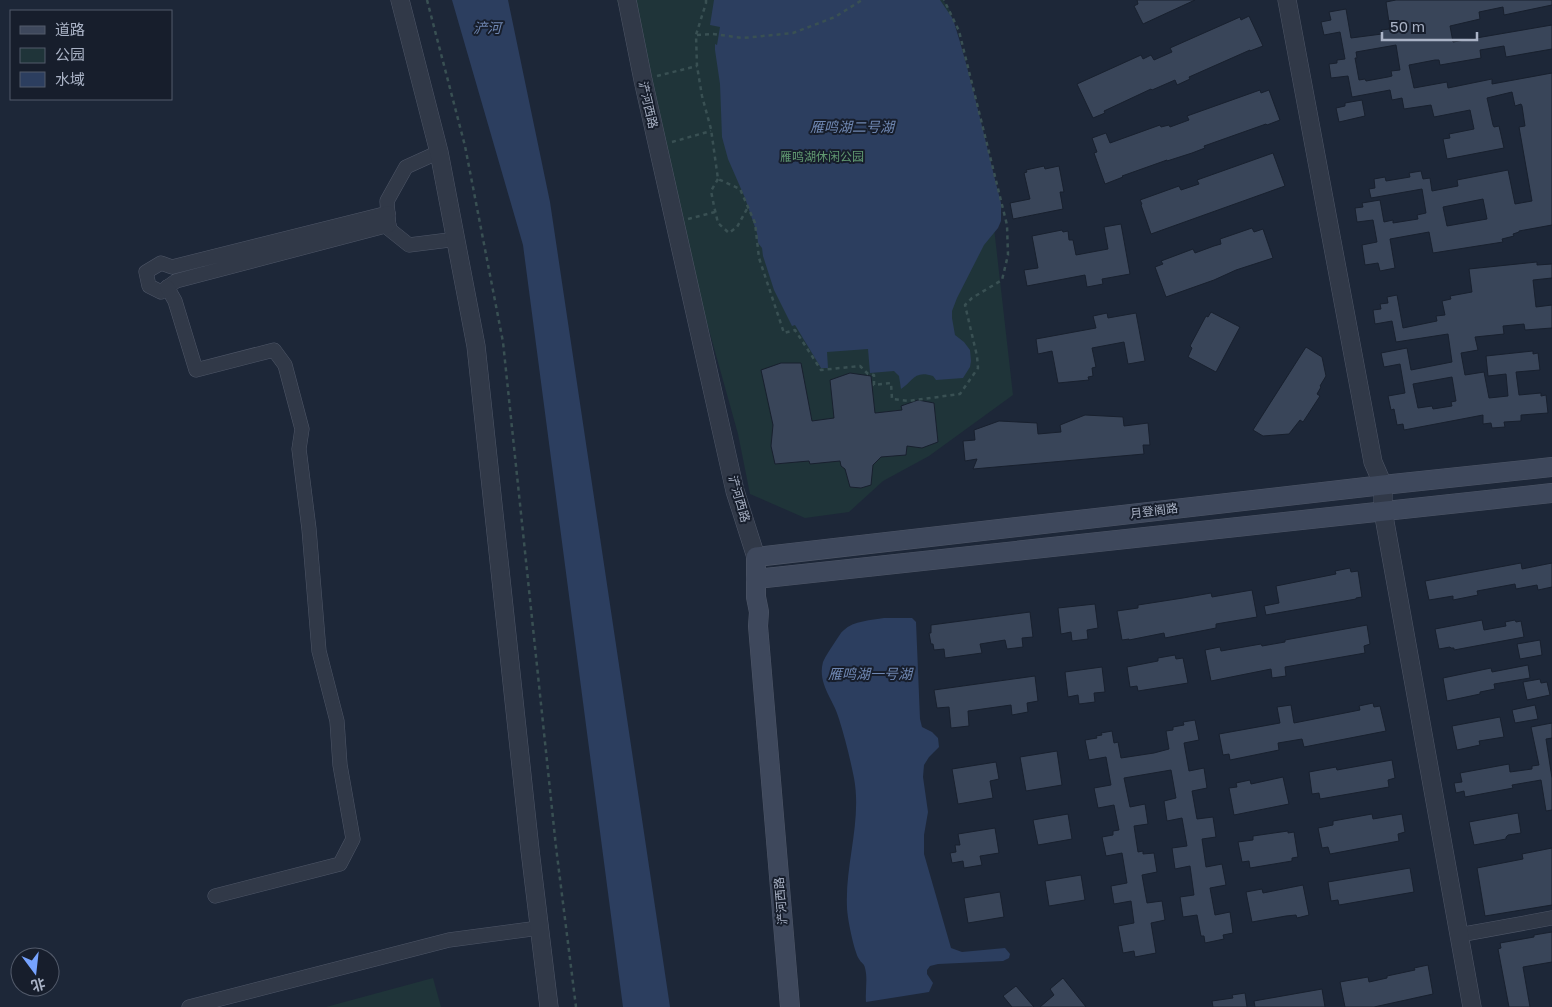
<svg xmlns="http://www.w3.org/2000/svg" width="1552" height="1007" viewBox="0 0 1552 1007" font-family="'Golos Text','Noto Sans SC',sans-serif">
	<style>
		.green { fill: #1f3439 }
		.water { fill: #2c3e5f }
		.building { fill: #394559; stroke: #18202e; fill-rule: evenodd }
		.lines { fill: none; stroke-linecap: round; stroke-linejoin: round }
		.minor-casing { stroke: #4e5667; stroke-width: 15 }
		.tertiary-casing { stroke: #4e5667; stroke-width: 19 }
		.secondary-casing { stroke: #4e5667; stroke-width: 20 }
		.path { stroke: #395053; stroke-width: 2.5; stroke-dasharray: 4 4; stroke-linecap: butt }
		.minor { stroke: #313948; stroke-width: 14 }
		.tertiary { stroke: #313948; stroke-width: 18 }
		.secondary { stroke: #3e485c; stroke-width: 19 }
		.labels { text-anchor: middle; stroke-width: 4; stroke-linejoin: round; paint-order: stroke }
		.street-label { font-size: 12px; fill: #aab3c6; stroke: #171e2c }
		.park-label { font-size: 12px; fill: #609870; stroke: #171e2c }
		.water-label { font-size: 14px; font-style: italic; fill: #6f87b2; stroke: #171e2c }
	</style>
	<rect width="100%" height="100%" fill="#1d2738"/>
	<g class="green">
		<polygon points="617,0 943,0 951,12 993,219 1013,395 929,456 883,481 849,512 805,518 750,494 738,434"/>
		<polygon points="433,978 441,1007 326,1007"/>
	</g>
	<g class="water">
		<polygon points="452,0 508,0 550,202 670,1007 623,1007 523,245"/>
		<path d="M714,0H940L953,19C972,79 985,141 1001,203V221L998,228L984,245L957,298L952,311V318L955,335L964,342L970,350L971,361L970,367L963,378L936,380L933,376C913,370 913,382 901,389L899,376L894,371L870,373L868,349L827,352L828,368H821L795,325L792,326L774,290L763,256L762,248L758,243L757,233L745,198L728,159L722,137L720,84L715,50V44L717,45L720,27L710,25Z"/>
		<path d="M884,618H912L916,622L920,719L922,727L932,732L938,738L939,747L929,757L924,765L923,777L928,812L924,835V854L951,948L962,952L1005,948L1010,954L1009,958L1003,961L938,964L930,966L927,970V974L933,983L929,992L866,1002C865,991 868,979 865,968C864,963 861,963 859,959C854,951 847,917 847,907C845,864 862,821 854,778C850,758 845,738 839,719C834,700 817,684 823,662C826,655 831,648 835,642C838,638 840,633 844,630C853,621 872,620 884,618Z"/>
	</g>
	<g class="building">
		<polygon points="1137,0 1195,0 1143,24 1134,6 1138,4"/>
		<path d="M1396,0H1552V5L1504,15L1503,7L1479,12L1480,19L1450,26L1453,42L1552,25V49L1506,57L1504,46L1480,50L1481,58L1440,65L1439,60H1435L1409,65L1414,88L1447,82L1448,88L1492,79V84L1552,73V225L1519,231V232L1513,234L1514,236L1502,239L1503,242L1433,253L1429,232L1390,239L1395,268L1380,271L1378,263L1365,265L1362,245L1377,242L1373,220L1357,222L1355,208L1363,207L1362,203L1380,200L1384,222L1393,220V223L1418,219L1417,215L1426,213L1422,189L1371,198L1369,189L1375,188L1374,179L1385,177L1386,181L1410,177L1409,173L1421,171L1423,179L1430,178L1432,191L1458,186L1457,180L1508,170L1515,204L1532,201L1519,127L1525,126L1522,106L1521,104L1515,106L1512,92L1487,98L1493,125L1494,127L1499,126L1504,148L1447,159L1443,139L1450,138L1449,134L1474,129L1470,110L1434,117L1431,105L1404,109L1402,98L1392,100L1390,90L1352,97L1348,76L1331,78L1329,64L1337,63V60L1345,59L1340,32L1324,35L1321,22L1331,20L1329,12L1346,9L1351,38L1382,34L1381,30L1390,29L1386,2ZM1396,45L1400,70L1391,71L1392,76L1388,77L1366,81L1365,79L1359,80L1355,58H1357L1356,52ZM1483,199L1487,219L1447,226L1443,207Z"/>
		<polygon points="1249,16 1263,46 1250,51 1250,50 1189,77 1190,79 1177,85 1175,80 1152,90 1151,89 1104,111 1105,113 1093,118 1077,84 1141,55 1143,59 1151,55 1154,60 1172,52 1170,48 1240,17 1241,20"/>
		<polygon points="1260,90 1261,93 1269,90 1280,120 1267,125 1266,124 1204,146 1205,148 1192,153 1167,161 1167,160 1122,176 1123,177 1105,184 1094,153 1097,152 1092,138 1106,133 1110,143 1160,125 1161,127 1169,125 1170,127 1189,120 1187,116"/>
		<polygon points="1362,100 1365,116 1339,122 1336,108 1345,106 1345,103"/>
		<polygon points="1273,153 1285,186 1151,234 1141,205 1142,204 1140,200 1179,186 1181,190 1199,184 1197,180"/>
		<polygon points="1044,166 1045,169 1059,166 1064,192 1060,192 1063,209 1013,219 1010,203 1030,199 1024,173 1027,172 1026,170"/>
		<polygon points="1121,224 1130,274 1102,279 1103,284 1087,287 1085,275 1027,286 1024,270 1038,268 1032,236 1062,230 1063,232 1068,231 1069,240 1073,240 1076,255 1108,249 1104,227"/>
		<polygon points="1252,228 1254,232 1263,229 1273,258 1236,270 1214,280 1166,297 1155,267 1163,264 1161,261 1193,249 1195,253 1214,246 1221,244 1220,239"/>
		<path d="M1537,262V265L1552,264V278L1533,280L1536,307L1552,305V328L1525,330L1524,324L1503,326L1504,334L1475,337L1478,350L1461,353L1465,375L1484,372L1489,398L1508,396L1506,374L1488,376L1486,356L1533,351V354L1538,353L1540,370L1516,372L1519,395L1541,393V396L1546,395L1548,413L1521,415V421L1504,422L1505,427L1492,428L1491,423L1483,424V415L1404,430L1403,424L1397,425L1394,409L1391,410L1388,396L1405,393L1400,364L1384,367L1381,353L1407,348L1411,370L1452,362L1448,334L1396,342L1392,321L1375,324L1373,310L1381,309L1380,304L1388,303L1387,297L1397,295L1403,328L1437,321L1436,316L1445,315L1442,301L1451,299L1450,296L1472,292L1469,269ZM1452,377L1456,401L1451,402L1452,406L1433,409L1432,406L1418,408L1413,384Z"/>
		<polygon points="1211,312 1240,327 1216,372 1188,357 1192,348 1190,346 1206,316 1208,317"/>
		<polygon points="1107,313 1108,318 1136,313 1145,361 1128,364 1124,342 1092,348 1096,367 1092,368 1093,376 1088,377 1089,380 1058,383 1052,351 1038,354 1036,339 1096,328 1093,316"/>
		<polygon points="1306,347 1322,357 1326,376 1320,386 1321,387 1317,394 1320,396 1303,422 1300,420 1289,434 1263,436 1253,430"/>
		<polygon points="781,363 801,363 812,421 834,418 830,380 850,373 871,376 875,413 902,410 901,406 918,400 934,403 938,442 922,448 907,446 906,455 881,457 873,465 871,485 861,488 850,487 845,469 841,466 840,461 810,464 809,461 775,464 771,446 773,425 761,370"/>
		<polygon points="1085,415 1123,417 1124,426 1148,423 1150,445 1143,445 1144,454 973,469 977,459 965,461 963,441 975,440 974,430 999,421 1037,423 1038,434 1061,432 1060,425"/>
		<polygon points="1521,563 1522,569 1552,563 1552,587 1538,590 1537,585 1516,589 1515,584 1477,591 1478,595 1453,600 1453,596 1429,600 1425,581"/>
		<polygon points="1350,568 1351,572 1358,571 1362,597 1356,598 1356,599 1266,615 1264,606 1279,603 1276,586 1336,574 1335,571"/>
		<polygon points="1252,590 1257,617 1216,624 1216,628 1165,638 1164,633 1129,640 1129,639 1122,640 1117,611 1138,608 1138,605 1183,598 1211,593 1212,597"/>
		<polygon points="1095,604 1098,628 1087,630 1088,639 1072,641 1071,632 1061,634 1058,608"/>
		<polygon points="1030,612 1033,637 1022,638 1023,647 1007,649 1005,640 980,644 982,653 945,658 944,649 934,650 933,644 931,644 929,633 931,633 931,625"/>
		<polygon points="1482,620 1484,630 1506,626 1505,622 1515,620 1516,622 1521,621 1524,637 1454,650 1454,648 1451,648 1450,647 1439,649 1435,629"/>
		<polygon points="1367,625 1370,644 1364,646 1365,653 1285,667 1286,676 1272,678 1271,669 1211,681 1205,650 1220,647 1221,651 1261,644 1262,646 1285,642 1285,640"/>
		<polygon points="1540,640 1542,655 1520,659 1517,644"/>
		<polygon points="1175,655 1176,659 1183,658 1188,683 1138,691 1137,686 1130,687 1127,667 1158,661 1158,658"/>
		<polygon points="1528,665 1530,678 1494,684 1495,689 1480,692 1480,694 1447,701 1443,678 1491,668 1492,672"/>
		<polygon points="1102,667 1105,692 1094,693 1095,702 1079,704 1078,695 1068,697 1065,672"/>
		<polygon points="1035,676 1038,701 1027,703 1028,712 1012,715 1011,705 968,711 969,726 951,728 949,707 937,708 934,690"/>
		<polygon points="1540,679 1541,683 1547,682 1550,695 1527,700 1523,682"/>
		<polygon points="1373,703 1374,707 1380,706 1386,731 1304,747 1302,739 1278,743 1279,750 1230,760 1229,754 1223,755 1219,734 1280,723 1277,707 1291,705 1294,723 1360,710 1359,706"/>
		<polygon points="1535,705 1538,719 1515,723 1512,710"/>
		<polygon points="1500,717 1504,737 1479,741 1480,745 1457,750 1452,726"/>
		<polygon points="1195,720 1199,740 1184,743 1189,771 1204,768 1207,788 1192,791 1197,819 1213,817 1216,837 1202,839 1206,867 1222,864 1226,885 1210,888 1215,915 1230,912 1233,933 1223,935 1224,939 1205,943 1204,936 1201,936 1197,915 1183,917 1180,897 1194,895 1190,866 1175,869 1172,848 1187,846 1182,818 1167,821 1164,801 1176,798 1171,770 1124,778 1130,807 1145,804 1148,824 1134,826 1138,852 1143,851 1143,854 1154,853 1157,872 1142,875 1147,903 1162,901 1165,920 1151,923 1156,953 1135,957 1134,951 1123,953 1118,926 1134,923 1131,901 1114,904 1111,886 1127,883 1122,853 1106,856 1102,837 1113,835 1113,831 1119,830 1114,805 1098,808 1094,788 1111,785 1106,757 1089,760 1085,740 1097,738 1096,736 1102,735 1101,733 1112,731 1114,743 1118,742 1121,758 1154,753 1169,749 1166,731 1173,730 1173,727 1184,725 1183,722"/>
		<polygon points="1552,723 1552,738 1546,739 1552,778 1552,810 1546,811 1541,780 1512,785 1513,788 1465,797 1464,791 1456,793 1454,783 1462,782 1460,773 1509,764 1510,772 1532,769 1532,766 1539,765 1531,727"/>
		<polygon points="1057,751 1062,785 1026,791 1020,757"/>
		<polygon points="1392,760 1395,778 1388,780 1389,787 1320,799 1319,793 1312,794 1309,772 1336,767 1337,770"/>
		<polygon points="996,762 999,779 990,781 993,798 958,804 952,769"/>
		<polygon points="1283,777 1289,804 1234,815 1229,788 1237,787 1236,783 1250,780 1251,784"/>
		<polygon points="1518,813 1521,833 1508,835 1506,837 1506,839 1474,845 1469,822"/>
		<polygon points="1068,814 1072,839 1038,845 1033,820"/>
		<polygon points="1372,814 1373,819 1402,814 1405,832 1398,834 1399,841 1330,854 1328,847 1322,848 1318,828 1333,825 1333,821"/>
		<polygon points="995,828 999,853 980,856 982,865 964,868 963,861 952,863 950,853 956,852 955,845 960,845 958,834"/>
		<polygon points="1288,831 1288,833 1294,832 1298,857 1292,858 1292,861 1250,868 1249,861 1242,862 1238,842 1253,840 1253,836"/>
		<polygon points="1552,848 1552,905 1485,916 1477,868 1523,859 1522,854"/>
		<polygon points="1410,868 1414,892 1339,905 1338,900 1331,901 1328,882"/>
		<polygon points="1081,875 1085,900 1049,906 1045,881"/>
		<polygon points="1303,885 1309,915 1297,918 1296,915 1286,916 1252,922 1246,892 1262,889 1263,893"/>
		<polygon points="1000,892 1004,917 968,923 964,898"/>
		<polygon points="1552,932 1552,962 1523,967 1530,1007 1509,1007 1498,949 1501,948 1500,943 1534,937 1534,935"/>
		<polygon points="1428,965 1433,994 1374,1007 1345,1007 1340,982 1368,977 1369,982 1387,978 1387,976 1415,970 1414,968"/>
		<polygon points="1063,978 1086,1007 1040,1007 1054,995 1050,989"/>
		<polygon points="1016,986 1034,1007 1012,1007 1003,996"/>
		<polygon points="1322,989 1325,1007 1255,1007 1254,1001"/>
		<polygon points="1245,993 1247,1007 1213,1007 1212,1001 1233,998 1232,995"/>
	</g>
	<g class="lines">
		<g class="minor-casing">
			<g id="minor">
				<polyline points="439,152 406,167 387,201 389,229 409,245 457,239"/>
				<polyline points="388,213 172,267 161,263 146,272 149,286 161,292 176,281 389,225"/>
				<polyline points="167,287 175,301 196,370 274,350 285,365 302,429 299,449 309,529 319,651 337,721 340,765 353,839 340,864 215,896"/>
				<polyline points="1459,935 1552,918"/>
				<polyline points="189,1007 449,940 539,928"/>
			</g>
		</g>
		<g class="tertiary-casing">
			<g id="tertiary">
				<polyline points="400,0 439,152 476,346 530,850 549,1007"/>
				<polyline points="627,0 643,80 735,491 756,557"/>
				<polyline points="1287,0 1373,462 1383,485 1383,511 1472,1007"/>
			</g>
		</g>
		<g class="secondary-casing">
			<g id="secondary">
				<polyline points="756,579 1552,493"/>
				<polyline points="790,1007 758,626 759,612 756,597 756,557 1383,485 1552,467"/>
			</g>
		</g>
		<g class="path">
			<polyline points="427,0 465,146 503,342 556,847 576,1007"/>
			<polyline points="706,0 706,3 696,35 697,66 702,96 711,129 718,179 740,189 755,223 759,258 784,333 795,330 821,370 860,366 868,374 874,375 874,385 891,383 892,399 908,401 960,394 978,368 977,356 965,305 972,298 1002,280 1008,255 1007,225 959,31 944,0"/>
			<polyline points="697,35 713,34 743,38 793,33 835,17 862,0"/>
			<polyline points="657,76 697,66"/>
			<polyline points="672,142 711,131"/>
			<polyline points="718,179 711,191 714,206 718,223 729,233 737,227 748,207"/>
			<polyline points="688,219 715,212"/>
		</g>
		<use href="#minor" class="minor"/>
		<use href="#tertiary" class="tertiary"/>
		<use href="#secondary" class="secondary"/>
	</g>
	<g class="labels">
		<g class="street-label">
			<text transform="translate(648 105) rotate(77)" y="4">浐河西路</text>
			<text transform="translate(739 499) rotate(74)" y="4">浐河西路</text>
			<text transform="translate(1154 511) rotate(-7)" y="4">月登阁路</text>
			<text transform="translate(781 901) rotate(-95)" y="4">浐河西路</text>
		</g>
		<g class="park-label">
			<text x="822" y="161">雁鸣湖休闲公园</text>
		</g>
		<g class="water-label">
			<text x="487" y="33">浐河</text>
			<text x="852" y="132">雁鸣湖二号湖</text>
			<text x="870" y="679">雁鸣湖一号湖</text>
		</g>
	</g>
	<rect x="10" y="10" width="162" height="90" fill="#171e2c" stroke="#525a6a"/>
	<rect x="20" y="26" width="25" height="8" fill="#3e485c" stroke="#525a6a"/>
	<text x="55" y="35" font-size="15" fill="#aab3c6">道路</text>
	<rect x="20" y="48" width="25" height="15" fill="#1f3439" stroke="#525a6a"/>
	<text x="55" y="60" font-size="15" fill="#aab3c6">公园</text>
	<rect x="20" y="72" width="25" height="15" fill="#2c3e5f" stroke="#525a6a"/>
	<text x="55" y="85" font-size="15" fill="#aab3c6">水域</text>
	<g transform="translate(35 972) rotate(165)"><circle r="24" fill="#171e2c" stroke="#525a6a"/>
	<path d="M0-4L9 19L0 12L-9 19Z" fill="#76a3ff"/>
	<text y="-8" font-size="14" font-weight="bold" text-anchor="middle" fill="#aab3c6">北</text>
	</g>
	<path d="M1382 32v8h95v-8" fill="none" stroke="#aab3c6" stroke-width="2.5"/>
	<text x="1390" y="32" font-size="15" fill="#aab3c6" stroke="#171e2c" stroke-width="4" paint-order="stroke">50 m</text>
</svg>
